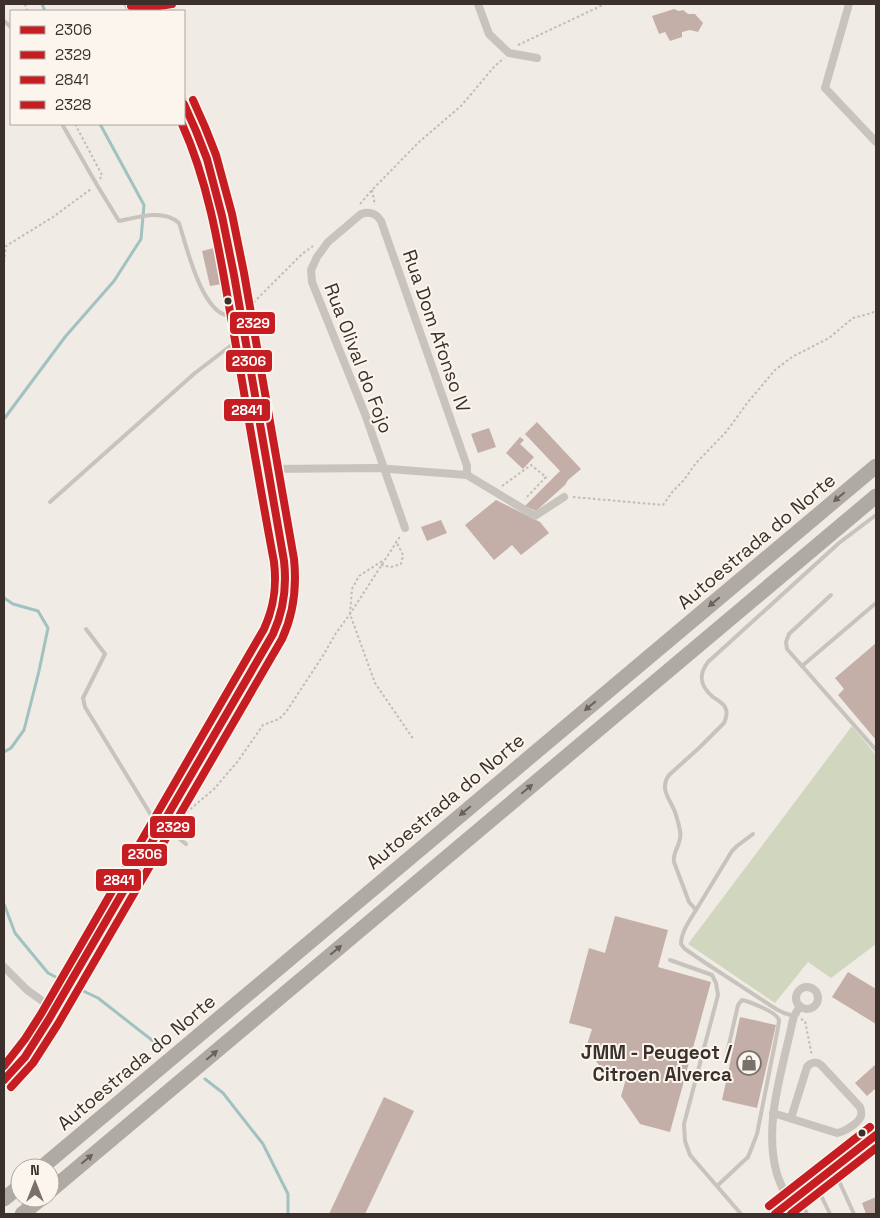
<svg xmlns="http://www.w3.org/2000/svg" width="880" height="1218" viewBox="0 0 880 1218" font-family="'Space Grotesk',sans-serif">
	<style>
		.green { fill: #d1d6bf }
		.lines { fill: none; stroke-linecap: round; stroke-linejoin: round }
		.stream { stroke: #a1c2c1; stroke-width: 3 }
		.building { fill: #c3afa7 }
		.path { stroke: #c2bbb6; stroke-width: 2; stroke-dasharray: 2.5 2.5; stroke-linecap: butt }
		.lane { stroke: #c9c3be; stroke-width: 4 }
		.street { stroke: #c9c3be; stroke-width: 8 }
		.secondary { stroke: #bab3ae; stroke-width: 11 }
		.primary { stroke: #b8b1ad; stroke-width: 12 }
		.highway { stroke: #afaaa4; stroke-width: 15 }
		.bus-1-casing { stroke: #fbf5ee; stroke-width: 11 }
		.bus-2-casing { stroke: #fbf5ee; stroke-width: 11 }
		.bus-3-casing { stroke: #fbf5ee; stroke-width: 11 }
		.bus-4-casing { stroke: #fbf5ee; stroke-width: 11 }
		.bus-1 { stroke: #c61d23; stroke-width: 8 }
		.bus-2 { stroke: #c61d23; stroke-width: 8 }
		.bus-3 { stroke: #c61d23; stroke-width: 8 }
		.bus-4 { stroke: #c61d23; stroke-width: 8 }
		.oneway { fill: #69615b }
		.bus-dot { fill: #3b302b; stroke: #fbf5ee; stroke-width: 2 }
		.labels { text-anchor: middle; stroke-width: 4; stroke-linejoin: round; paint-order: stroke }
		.street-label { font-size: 19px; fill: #3b302b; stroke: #fbf5ee }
		.poi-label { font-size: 19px; font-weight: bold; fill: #3b302b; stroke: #fbf5ee; text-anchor: end }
		.line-badge { stroke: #fbf5ee; stroke-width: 2 }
		.badge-label { font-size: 14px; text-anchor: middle; font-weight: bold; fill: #fff }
	</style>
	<rect width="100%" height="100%" fill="#f0ebe5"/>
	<polygon class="green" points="852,726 876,755 876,944 831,978 808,962 775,1003 688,944"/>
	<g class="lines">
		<g class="stream">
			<polyline points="42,4 45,11"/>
			<polyline points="4,419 65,337 114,281 141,239 144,205 100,124"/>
			<polyline points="4,598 13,604 38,611 48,628 39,671 24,730 11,748 4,752"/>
			<polyline points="4,904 15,933 48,973 67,983"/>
			<polyline points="73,986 98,998 162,1048"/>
			<polyline points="205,1079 223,1093 263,1144 288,1194 288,1214"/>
		</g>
	</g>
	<g class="building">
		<polygon points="674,9 679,11 683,10 688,14 695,14 703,23 698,32 690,30 682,32 682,37 670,41 665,32 659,34 652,16"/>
		<polygon points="214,248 222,284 210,286 202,251"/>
		<polygon points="537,422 581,469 568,480 565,485 536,511 525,506 560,471 525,434"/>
		<polygon points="489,428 496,447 478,453 471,434"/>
		<polygon points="520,437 524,440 520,444 534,457 523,469 506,453"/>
		<polygon points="496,500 540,522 549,533 521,555 512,545 494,560 465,525"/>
		<polygon points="441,520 447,533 427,541 421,527"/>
		<polygon points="876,643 876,740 838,695 844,689 835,678"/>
		<polygon points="615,916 668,930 658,967 711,982 670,1132 640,1124 621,1096 626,1079 605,1073 586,1048 592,1029 569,1023 589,948 605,953"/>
		<polygon points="848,972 876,989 876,1024 832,997"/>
		<polygon points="740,1017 776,1025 757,1108 722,1100"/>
		<polygon points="876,1064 876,1088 867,1096 855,1083"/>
		<polygon points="384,1097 414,1111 365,1214 329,1214"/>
		<polygon points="876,1197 876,1214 866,1214 862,1203"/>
	</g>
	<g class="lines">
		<g class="path">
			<polyline points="25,4 27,11"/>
			<polyline points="518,45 605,4"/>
			<polyline points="75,124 102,175 100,179"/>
			<polyline points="372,190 375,205"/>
			<polyline points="360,204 372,190 419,142 461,106 494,67 504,58"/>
			<polyline points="4,262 6,246 53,217 91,189"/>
			<polyline points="250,306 302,254 313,246"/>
			<polyline points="502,486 531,465 546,477 525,499"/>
			<polyline points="573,497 663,505 673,491 684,480 696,463 726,432 748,402 775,370 792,357 829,338 853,318 872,313 876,310"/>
			<polyline points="382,561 359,576 352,589 350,614 375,683 414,740"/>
			<polyline points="381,565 391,567 401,564 403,555 396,541"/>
			<polyline points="177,824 187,812 214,789 238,761 263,725 279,719 286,712 324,654 336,633 350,614 401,535"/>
			<polyline points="801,1019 805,1021 812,1056"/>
		</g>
		<g class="lane">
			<polyline points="4,21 11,27"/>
			<path d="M62,124L97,185L119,221C139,217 163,209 179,223C186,245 201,309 226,315C230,316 234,315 238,314"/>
			<polyline points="50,502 195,373 242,337"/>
			<polyline points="831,595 789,634 786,642 787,649 876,750"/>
			<polyline points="86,629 105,654 83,698 85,707 151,815 155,820 186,844"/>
			<polyline points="802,666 876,603"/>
			<polyline points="696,910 732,851 737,846 753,834"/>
			<polyline points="670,960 712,975 716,983 718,995 684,1124 685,1141 690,1155 741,1214"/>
			<path d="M794,1016L784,1013L776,1009L704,962L685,949L681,944C681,932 690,920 696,910L689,902L674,862C672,851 683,843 680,831C679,825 677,818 675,812C670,799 659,789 669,775L699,748L724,723C726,718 728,713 725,707C723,703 717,700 713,697C700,686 698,675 708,662L839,543L876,515"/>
			<polyline points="834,1170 854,1214"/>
			<polyline points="816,1185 830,1214"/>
			<path d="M717,1186L748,1157L752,1147L757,1134L778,1028C778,1025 779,1023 779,1020C777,1012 750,1002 742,1000L738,1005L725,1062"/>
			<polyline points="799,1198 807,1214"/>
		</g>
		<g class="street">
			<polyline points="478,4 489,34 509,53 537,58"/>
			<polyline points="849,4 825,88 876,142"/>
			<polyline points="268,469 377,468 467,475 535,516 564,497"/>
			<path d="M405,528L365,414L312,282L311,270L317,257L328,242L361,214C370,211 376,213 381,221L467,466V475"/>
			<polyline points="4,967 27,990 55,1010"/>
			<circle cx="807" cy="998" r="11"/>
			<path d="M773,1113L837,1133C844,1132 859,1123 861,1116C862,1113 861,1110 860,1107L821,1065C816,1061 811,1062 807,1067L791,1118"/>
			<path d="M789,1203C785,1193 780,1184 777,1174C763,1126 782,1071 792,1024L794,1016L800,1006"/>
		</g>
		<polyline class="secondary" points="131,6 153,7 172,4"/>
		<g class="primary">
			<polyline points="130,4 134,11"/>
			<path d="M4,1080C35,1050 51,1016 72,979L273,634C285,609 288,589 284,561C270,486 257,410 244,334C230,256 220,175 184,104"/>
			<polyline points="775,1214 876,1135"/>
		</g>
		<g class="highway">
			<polyline points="41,1168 876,466"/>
			<polyline points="50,1191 876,496"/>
			<polyline points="4,1199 20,1186"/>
			<polyline points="22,1214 42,1198"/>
		</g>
		<g class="bus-1-casing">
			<g id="bus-1">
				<polyline points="131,6 153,7 172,4"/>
				<path d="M4,1080L25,1057L49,1019L273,634C284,610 287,587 284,561L234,275L222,216L207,159L196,131L184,104"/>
			</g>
		</g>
		<g class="bus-2-casing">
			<g id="bus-2">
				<path d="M11,1087L33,1063L58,1024L282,639C294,613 297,588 294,559L244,273L232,214L216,155L205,127L193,100"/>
				<polyline points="791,1214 876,1148"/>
			</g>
		</g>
		<g class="bus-3-casing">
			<g id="bus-3">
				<path d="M4,1066L25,1039L41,1014L264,629C274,607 277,587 274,562C259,483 246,403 232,323C220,255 210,186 182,124"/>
				<polyline points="769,1206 870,1127"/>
			</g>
		</g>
		<g class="bus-4-casing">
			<polyline id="bus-4" points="775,1214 876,1135"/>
		</g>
		<use href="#bus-1" class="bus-1"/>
		<use href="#bus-2" class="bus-2"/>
		<use href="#bus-3" class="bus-3"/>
		<use href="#bus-4" class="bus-4"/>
	</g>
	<defs><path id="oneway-solid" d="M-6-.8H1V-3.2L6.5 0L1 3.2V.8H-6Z" transform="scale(1.25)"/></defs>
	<g class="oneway">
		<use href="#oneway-solid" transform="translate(839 497) rotate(140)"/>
		<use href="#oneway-solid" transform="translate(714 602) rotate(140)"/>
		<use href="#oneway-solid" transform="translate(590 706) rotate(140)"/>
		<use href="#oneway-solid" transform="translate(527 789) rotate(-40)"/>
		<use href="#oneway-solid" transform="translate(465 811) rotate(140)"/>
		<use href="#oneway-solid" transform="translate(336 950) rotate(-40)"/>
		<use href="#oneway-solid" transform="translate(212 1055) rotate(-40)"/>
		<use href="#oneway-solid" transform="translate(87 1159) rotate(-40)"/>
	</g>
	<defs>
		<g id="shop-ring" transform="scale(1.25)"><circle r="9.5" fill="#fbf5ee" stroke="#7a716c" stroke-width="1.5"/><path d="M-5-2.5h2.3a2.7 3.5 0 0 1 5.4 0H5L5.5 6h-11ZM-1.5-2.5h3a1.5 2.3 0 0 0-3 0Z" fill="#7a716c"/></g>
	</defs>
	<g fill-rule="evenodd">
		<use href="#shop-ring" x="749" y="1063"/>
	</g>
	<g class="bus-dot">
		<circle cx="228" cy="301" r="4.5"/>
		<circle cx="862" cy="1133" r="4.5"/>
	</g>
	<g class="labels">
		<g class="street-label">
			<text transform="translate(437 331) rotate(71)" y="7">Rua Dom Afonso IV</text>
			<text transform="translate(359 358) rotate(69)" y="7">Rua Olival do Fojo</text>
			<text transform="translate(756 541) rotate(-40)" y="7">Autoestrada do Norte</text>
			<text transform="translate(445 801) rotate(-40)" y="7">Autoestrada do Norte</text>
			<text transform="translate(136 1062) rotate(-40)" y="7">Autoestrada do Norte</text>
		</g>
		<g class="poi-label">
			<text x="732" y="1059">JMM - Peugeot /<tspan x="732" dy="22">Citroen Alverca</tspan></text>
		</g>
	</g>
	<g class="line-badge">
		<rect x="229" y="311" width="47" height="24" rx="5" fill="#c61d23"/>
		<rect x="225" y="349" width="48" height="24" rx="5" fill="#c61d23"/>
		<rect x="223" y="398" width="48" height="24" rx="5" fill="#c61d23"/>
		<rect x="149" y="815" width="47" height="24" rx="5" fill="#c61d23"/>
		<rect x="121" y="843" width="47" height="24" rx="5" fill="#c61d23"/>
		<rect x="95" y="868" width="47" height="24" rx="5" fill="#c61d23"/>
	</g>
	<g class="badge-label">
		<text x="253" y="328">2329</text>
		<text x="249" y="366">2306</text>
		<text x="247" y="415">2841</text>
		<text x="173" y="832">2329</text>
		<text x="145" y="859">2306</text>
		<text x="119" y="885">2841</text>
	</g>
	<rect width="880" height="1218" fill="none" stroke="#3b302b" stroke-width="10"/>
	<rect x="10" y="10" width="175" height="115" fill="#fbf5ee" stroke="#aea6a0"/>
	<rect x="20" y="26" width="25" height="8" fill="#c61d23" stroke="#aea6a0"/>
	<text x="55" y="35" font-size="15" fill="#3b302b">2306</text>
	<rect x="20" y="51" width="25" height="8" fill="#c61d23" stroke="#aea6a0"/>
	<text x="55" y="60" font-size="15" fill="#3b302b">2329</text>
	<rect x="20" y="76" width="25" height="8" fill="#c61d23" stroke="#aea6a0"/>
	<text x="55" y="85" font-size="15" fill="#3b302b">2841</text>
	<rect x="20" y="101" width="25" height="8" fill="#c61d23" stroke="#aea6a0"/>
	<text x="55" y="110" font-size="15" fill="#3b302b">2328</text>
	<g transform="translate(35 1183)"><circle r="24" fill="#fbf5ee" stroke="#aea6a0"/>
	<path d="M0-4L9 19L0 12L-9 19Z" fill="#7a716c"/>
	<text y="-8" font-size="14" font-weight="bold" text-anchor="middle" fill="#3b302b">N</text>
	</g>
</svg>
